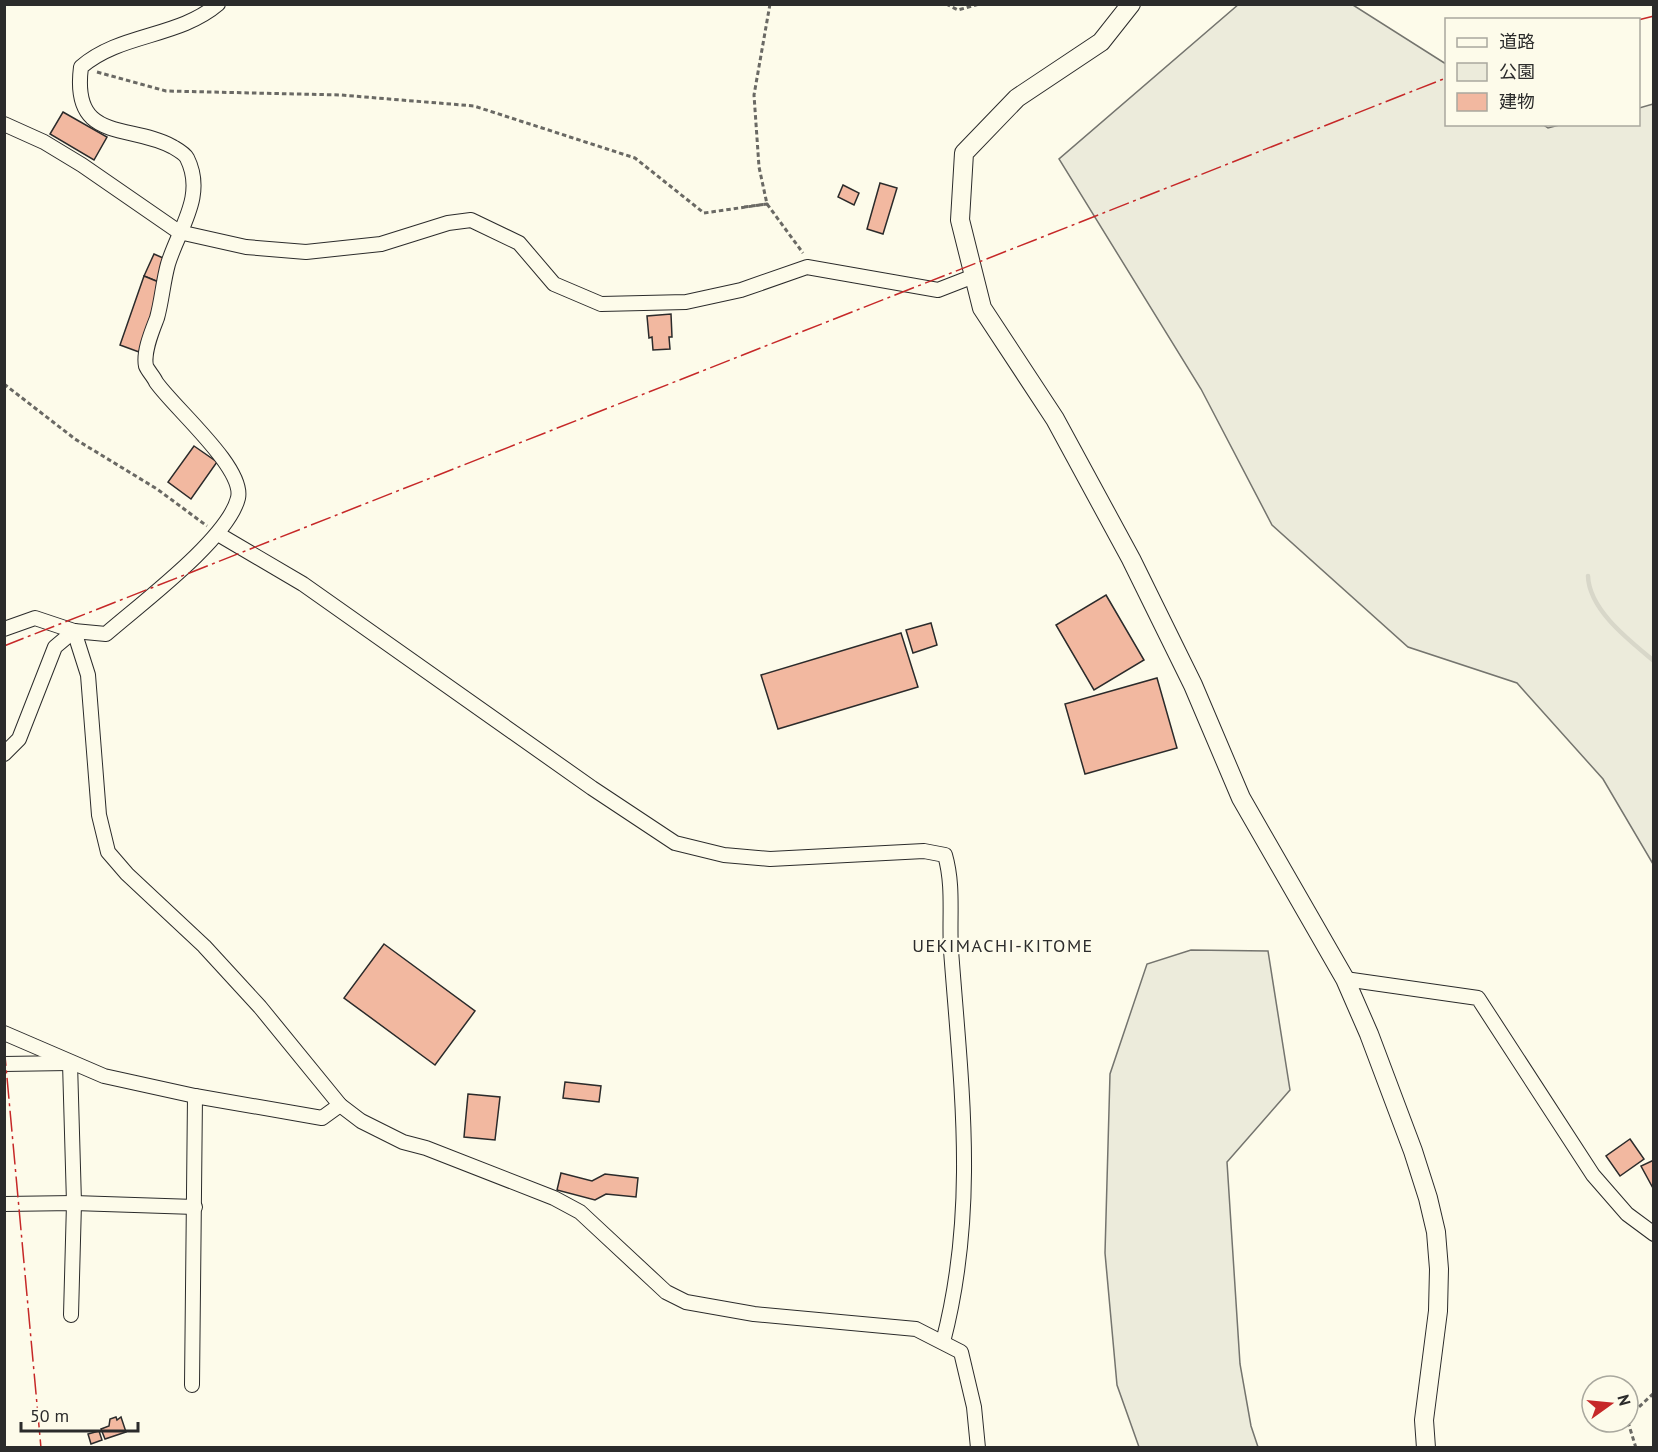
<svg xmlns="http://www.w3.org/2000/svg" width="1658" height="1452" viewBox="0 0 1658 1452" font-family="'PT Sans','Noto Sans JP',sans-serif">
	<style>
		.green { fill: #ecebdb; stroke: #74746e; stroke-width: 1.5 }
		.lines { fill: none; stroke-linecap: round; stroke-linejoin: round }
		.stream { stroke: #d8d7c9; stroke-width: 4.5 }
		.building { fill: #f2b8a0; stroke: #2b2b2b; stroke-width: 1.5 }
		.minor-casing { stroke: #2b2b2b; stroke-width: 16 }
		.tertiary-casing { stroke: #2b2b2b; stroke-width: 20 }
		.path { stroke: #6a6964; stroke-width: 3; stroke-dasharray: 4.5 3; stroke-linecap: butt }
		.minor { stroke: #fdfbea; stroke-width: 14 }
		.tertiary { stroke: #fdfbea; stroke-width: 18 }
		.power { stroke: #c62828; stroke-width: 1.5; stroke-dasharray: 21 4.5 3 4.5; stroke-linecap: butt }
		.labels { text-anchor: middle; stroke-width: 4.5; stroke-linejoin: round; paint-order: stroke }
		.quarter-label { font-size: 18px; letter-spacing: 1.5px; fill: #2b2b2b; stroke: #fdfbea }
	</style>
	<rect width="100%" height="100%" fill="#fdfbea"/>
	<g class="green">
		<polygon points="1239,4 1353,5 1446,64 1446,124 1542,124 1548,128 1563,124 1638,124 1639,108 1653,104 1653,864 1603,779 1517,683 1408,647 1272,525 1201,389 1059,159"/>
		<polygon points="1191,950 1268,951 1290,1090 1227,1162 1240,1364 1251,1426 1258,1447 1139,1447 1117,1385 1105,1253 1110,1074 1147,964"/>
	</g>
	<g class="lines">
		<path class="stream" d="M1588,576C1589,610 1630,641 1654,661"/>
	</g>
	<g class="building">
		<polygon points="63,112 107,137 94,160 50,134"/>
		<polygon points="880,183 897,188 883,234 867,229"/>
		<polygon points="843,185 859,193 854,205 838,197"/>
		<polygon points="154,254 170,261 161,283 144,276"/>
		<polygon points="144,276 161,283 139,352 120,345"/>
		<polygon points="671,314 672,337 669,337 670,349 653,350 652,337 649,338 647,316"/>
		<polygon points="194,446 217,462 191,499 168,482"/>
		<polygon points="1106,595 1144,660 1094,690 1056,625"/>
		<polygon points="931,623 937,645 913,653 906,630"/>
		<polygon points="901,633 918,687 778,729 761,675"/>
		<polygon points="1157,678 1177,748 1085,774 1065,704"/>
		<polygon points="384,944 475,1011 435,1065 344,998"/>
		<polygon points="565,1082 601,1086 599,1102 563,1098"/>
		<polygon points="468,1094 500,1097 495,1140 464,1137"/>
		<polygon points="1630,1139 1644,1159 1620,1176 1606,1156"/>
		<polygon points="1654,1160 1654,1190 1641,1166"/>
		<polygon points="561,1173 592,1181 605,1174 638,1178 636,1197 606,1194 595,1200 557,1190"/>
		<polygon points="116,1417 117,1420 121,1417 126,1432 105,1439 101,1429 109,1426 110,1419"/>
		<polygon points="99,1431 102,1440 91,1444 88,1434"/>
	</g>
	<g class="lines">
		<g class="minor-casing">
			<g id="minor">
				<polyline points="4,124 44,142 82,165 179,232 246,247 306,252 381,244 448,223 471,220 519,243 554,284 601,304 686,302 741,290 807,267 938,290 974,276"/>
				<path d="M218,534L303,584L592,788L675,843L724,855L770,859L924,851L945,855C954,886 949,918 951,950C961,1085 978,1208 943,1342"/>
				<path d="M4,629L35,618L74,631L106,634C139,605 228,539 238,498C245,468 174,408 156,382C154,377 148,371 146,366C143,352 152,331 157,318C162,300 163,282 168,264C179,228 206,196 187,158C184,153 178,150 173,147C130,123 71,144 81,67C120,33 178,38 218,4"/>
				<polyline points="74,631 88,675 99,815 108,852 127,874 204,946 260,1007 340,1105 361,1121 403,1142 426,1148 554,1198 580,1212 666,1292 686,1302 754,1314 916,1329 961,1352 974,1407 978,1448"/>
				<polyline points="4,754 19,739 55,647 74,631"/>
				<polyline points="1345,979 1478,998 1593,1175 1627,1214 1654,1234"/>
				<polyline points="4,1033 104,1076 195,1096 322,1118 340,1105"/>
				<polyline points="70,1063 74,1203 71,1315"/>
				<polyline points="4,1064 68,1063"/>
				<polyline points="4,1204 74,1203 195,1207"/>
				<polyline points="192,1385 195,1096"/>
			</g>
		</g>
		<g class="tertiary-casing">
			<polyline id="tertiary" points="1131,4 1101,42 1017,98 964,153 960,220 982,308 1055,419 1131,559 1193,685 1241,798 1345,979 1369,1034 1413,1151 1428,1198 1436,1232 1439,1269 1438,1311 1424,1420 1426,1448"/>
		</g>
		<g class="path">
			<polyline points="770,4 754,95 759,167 767,204 803,253"/>
			<polyline points="946,4 958,10 979,4"/>
			<polyline points="97,72 166,91 341,95 474,106 635,158 704,213 767,204 744,207"/>
			<polyline points="4,384 75,439 157,489 207,526"/>
			<polyline points="1628,1417 1654,1393"/>
			<polyline points="1628,1422 1636,1448"/>
		</g>
		<use href="#minor" class="minor"/>
		<use href="#tertiary" class="tertiary"/>
		<g class="power">
			<polyline points="1638,20 1654,16"/>
			<polyline points="4,646 1446,78"/>
			<polyline points="4,1045 41,1448"/>
		</g>
	</g>
	<g class="labels">
		<g class="quarter-label">
			<text x="1003" y="952">UEKIMACHI-KITOME</text>
		</g>
	</g>
	<rect width="1658" height="1452" fill="none" stroke="#2b2b2b" stroke-width="12"/>
	<rect x="1445" y="18" width="195" height="108" fill="#fdfbea" stroke="#a9a89e" stroke-width="1.5"/>
	<rect x="1457" y="38" width="30" height="9" fill="#fdfbea" stroke="#a9a89e" stroke-width="1.5"/>
	<text x="1499" y="48" font-size="18" fill="#2b2b2b">道路</text>
	<rect x="1457" y="63" width="30" height="18" fill="#ecebdb" stroke="#a9a89e" stroke-width="1.5"/>
	<text x="1499" y="78" font-size="18" fill="#2b2b2b">公園</text>
	<rect x="1457" y="93" width="30" height="18" fill="#f2b8a0" stroke="#a9a89e" stroke-width="1.5"/>
	<text x="1499" y="108" font-size="18" fill="#2b2b2b">建物</text>
	<g transform="translate(1610 1404) rotate(75)"><circle r="28" fill="#fdfbea" stroke="#a9a89e" stroke-width="1.5"/>
	<path d="M0-4.5L10 22L0 15L-10 22Z" fill="#c62828"/>
	<text y="-9" font-size="16" font-weight="bold" text-anchor="middle" fill="#2b2b2b">N</text>
	</g>
	<path d="M21 1422v9h117v-9" fill="none" stroke="#2b2b2b" stroke-width="3"/>
	<text x="30" y="1422" font-size="18" fill="#2b2b2b" stroke="#fdfbea" stroke-width="4.5" paint-order="stroke">50 m</text>
</svg>
